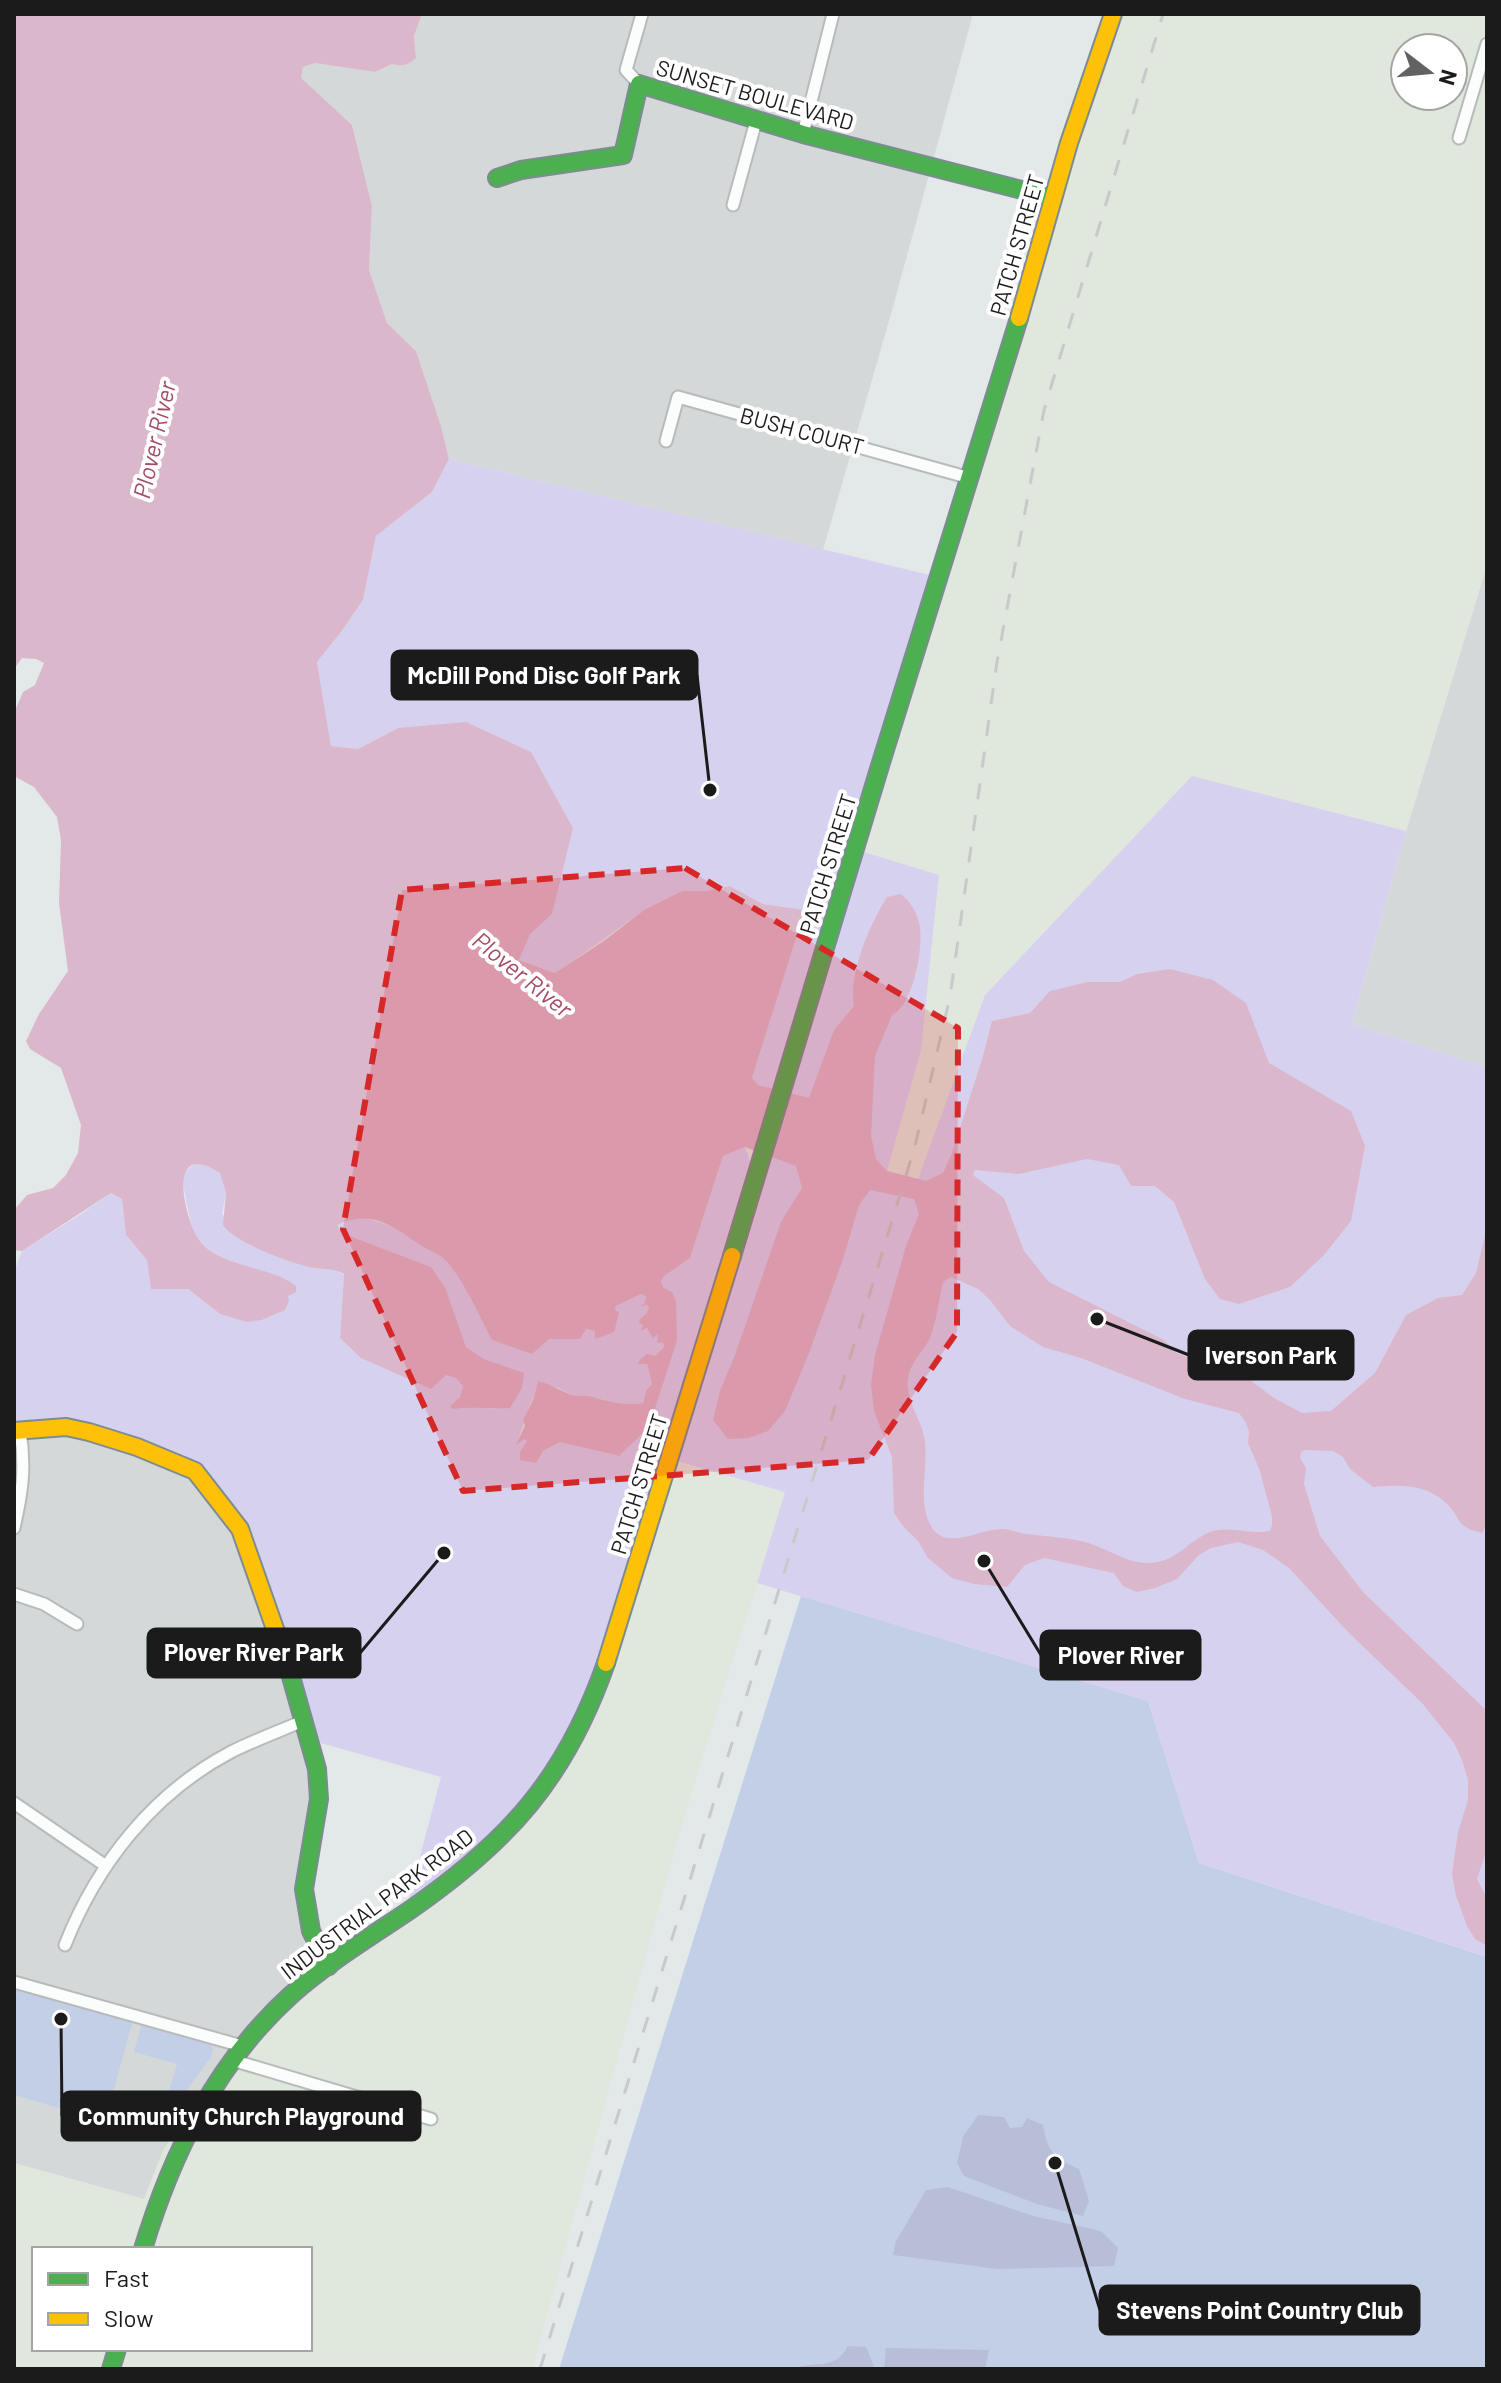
<svg xmlns="http://www.w3.org/2000/svg" width="1501" height="2383" viewBox="0 0 1501 2383" font-family="Barlow,sans-serif">
	<style>
		.residential { fill: #d5d8d8 }
		.industrial { fill: #e0e7dd; fill-rule: evenodd }
		.grass { fill: #c3cee7 }
		.forest { fill: #b9bed8 }
		.park { fill: #d7d1f0 }
		.water { fill: #dbb7cc; fill-rule: evenodd }
		.lines { fill: none; stroke-linecap: round; stroke-linejoin: round }
		.street-casing { stroke: #b8bbbb; stroke-width: 15 }
		.fast-casing { stroke: #7d8c92; stroke-width: 20 }
		.slow-casing { stroke: #7d8c92; stroke-width: 20 }
		.street { stroke: #fbfcfc; stroke-width: 11 }
		.fast { stroke: #4caf50; stroke-width: 16 }
		.slow { stroke: #ffc107; stroke-width: 16 }
		.rail { stroke: #c8c9c9; stroke-width: 3; stroke-dasharray: 16 16; stroke-linecap: butt }
		.marked { fill: #d62828; fill-opacity: 0.2; stroke: #d62828; stroke-width: 6; stroke-dasharray: 16 10; stroke-linejoin: round }
		.labels { text-anchor: middle; stroke-width: 8; stroke-linejoin: round; paint-order: stroke }
		.street-label { font-size: 22px; fill: #1b1b1b; stroke: #fff }
		.water-label { font-size: 24px; font-style: italic; fill: #a54d66; stroke: #fff }
		.leader { fill: none; stroke: #1b1b1b; stroke-width: 3 }
		.callout-dot { fill: #1b1b1b; stroke: #fff; stroke-width: 3 }
		.callout { fill: #1b1b1b; stroke: #1b1b1b; stroke-width: 3 }
		.callout-label { font-size: 24px; text-anchor: middle; font-weight: bold; fill: #fff }
	</style>
	<rect width="100%" height="100%" fill="#e3e9e9"/>
	<g class="residential">
		<polygon points="422,14 973,14 891,314 823,550 449,459 441,426 416,351 387,323 369,270 372,206 352,125 300,79 303,67 315,63 375,72 392,64 416,58 414,36"/>
		<polygon points="1487,565 1487,1067 1352,1024 1406,831"/>
		<polygon points="45,1427 195,1471 240,1529 319,1799 305,1889 329,1966 190,2107 163,2151 144,2199 14,2163 14,1431"/>
	</g>
	<g class="industrial">
		<path d="M1113,14H1487V565L1406,831L1192,776L918,1179L887,1171L921,1050L939,875L856,849ZM1405,48H1453V96H1405Z"/>
		<path d="M670,1460L785,1492L681,1827L532,2369H14V2163L144,2199L163,2151L190,2107L213,2076L292,1995L405,1913ZM34,2249H310V2349H34Z"/>
	</g>
	<g class="grass">
		<polygon points="801,1596 1148,1701 1199,1863 1487,1957 1487,2369 559,2369"/>
		<polygon points="14,1987 133,2020 105,2121 14,2095"/>
		<polygon points="142,2023 209,2042 213,2049 211,2057 186,2091 163,2134 157,2133 177,2064 134,2052"/>
	</g>
	<g class="forest">
		<path d="M978,2115L1004,2117L1010,2128L1022,2127L1027,2118L1043,2125C1048,2153 1053,2157 1079,2169L1089,2201L1083,2216L1037,2204L964,2176L957,2163L963,2137Z"/>
		<polygon points="948,2187 1033,2216 1101,2231 1118,2248 1114,2266 997,2269 893,2255 895,2243 926,2190"/>
		<path d="M848,2346L866,2347L875,2369H793C813,2360 835,2372 848,2346Z"/>
		<polygon points="886,2348 989,2350 985,2369 884,2369"/>
	</g>
	<path class="park" d="M449,459L934,576L851,848L939,875L921,1050L887,1171L918,1179L985,995L1192,776L1406,831L1352,1024L1487,1067V1957L1199,1863L1148,1701L757,1583L785,1492L670,1459L600,1679L531,1804L405,1913L441,1777L310,1740L240,1529L195,1471L112,1438L14,1431V1272L22,1251L81,1214L111,1193L122,1199L126,1235L147,1260L151,1288L188,1289L220,1314L262,1320L285,1310L288,1280C264,1273 218,1262 201,1242C191,1231 188,1209 185,1194C182,1179 182,1171 197,1163L210,1166L220,1172L226,1193L222,1214L253,1246L314,1268L336,1270L344,1275L340,1339L456,1377L463,1386L460,1397L450,1406L452,1409L468,1406L495,1409L523,1373L484,1359L466,1347L445,1287L431,1267L342,1233L336,1225L351,1218L362,1217L400,1229L419,1244L445,1259L458,1276L549,1339H580L585,1329L595,1331V1338L616,1320L618,1313L615,1310L616,1306L641,1294L646,1296L645,1303L649,1307L643,1331L647,1328L655,1334L658,1333L664,1347L647,1364L652,1384L646,1391L643,1403C623,1405 608,1400 589,1397C576,1395 569,1395 558,1387C550,1390 538,1394 533,1399C527,1407 520,1434 518,1443L524,1439L527,1441L526,1446L543,1451L560,1442L619,1456L677,1340L672,1292L664,1288L661,1282L663,1277L690,1258L723,1156L745,1147L752,1168L775,1090L758,1085L752,1078L805,910L763,904L730,886L706,891H682L644,910L556,973L519,960L529,934L552,914L398,728L358,749L331,746L317,662L341,632L363,600L376,536L432,492Z"/>
	<path class="water" d="M14,14H422L414,36L416,58C408,65 402,67 392,64L375,72L315,63L303,67L301,78L352,125L372,206L369,270L387,323L416,351L441,426L449,459L432,492L376,536L363,600L341,632L317,662L331,746L358,749L398,728L466,722L531,752L573,828L552,914L530,934L519,960L555,973L604,941L644,910L682,891H706L730,886L763,904L805,910L752,1078L758,1085L809,1098L834,1030L854,1006C848,974 870,924 887,897L901,894C911,902 918,914 920,927C923,950 913,1005 892,1015L875,1056L871,1136L876,1159L887,1171L926,1181L943,1173L952,1153L983,1056L992,1021L1030,1013L1050,991L1088,982H1120L1137,974L1170,969L1213,980L1246,1003L1269,1063L1351,1111L1365,1146L1351,1221L1324,1255L1290,1287L1239,1304L1220,1299L1205,1279L1174,1202L1155,1186H1131L1119,1165L1087,1159L1019,1174L975,1170L973,1175L1004,1198L1024,1251L1049,1282L1164,1340L1177,1353L1250,1380L1274,1398L1302,1413L1331,1411L1375,1373L1406,1315L1438,1298L1462,1295L1476,1273L1487,1227V1524L1482,1533C1454,1527 1462,1517 1445,1502C1424,1483 1398,1485 1373,1487L1350,1469L1343,1457L1333,1451L1305,1450L1301,1452L1300,1458L1306,1468L1304,1484L1320,1536L1363,1592L1487,1711V1849L1477,1879L1487,1899V1946L1475,1939L1467,1926L1456,1896L1452,1874L1458,1832L1468,1800V1780L1462,1760L1454,1743L1422,1703L1349,1633L1289,1568L1263,1550L1238,1542L1211,1548L1199,1555L1177,1579L1155,1588L1137,1592L1123,1586L1114,1573L1044,1558L1025,1565L1007,1587L974,1584L952,1578L928,1558L918,1541L903,1526L894,1513L892,1457L874,1411L871,1385L875,1355L906,1246L919,1214L914,1199L870,1190L859,1205L843,1259L809,1353L785,1411L768,1431L748,1438L728,1439L713,1420L720,1391L735,1355L781,1222L802,1188L796,1166L745,1147L723,1156L690,1258L663,1277L661,1282L664,1288L672,1292L676,1301L677,1340L649,1427L619,1456L560,1442L543,1451L536,1463L520,1460V1452L527,1441L524,1439L516,1445L525,1426L523,1420L534,1398L538,1381C549,1384 557,1389 567,1393C575,1397 584,1395 593,1397C610,1402 624,1405 643,1403L646,1391L652,1384L647,1364H638L640,1360L647,1354L655,1356L664,1347L663,1343L657,1342L658,1334L653,1338L647,1328L641,1331L643,1325L639,1323L640,1319L646,1314L649,1308L647,1305L640,1306L645,1303L646,1296L641,1294L616,1306L615,1310L619,1313L614,1332L595,1339V1331L586,1329L580,1339H549L532,1354L492,1340C478,1314 467,1286 448,1263C442,1255 431,1252 422,1246C394,1227 371,1208 337,1225L342,1233L431,1267L445,1287L466,1347L484,1359L524,1373L522,1388L510,1408C490,1409 472,1406 452,1409L450,1406L460,1397L463,1386L456,1378L446,1375L431,1389L361,1358L340,1338L344,1274C334,1268 325,1270 314,1268C292,1264 235,1243 223,1225L226,1193L220,1173C165,1137 184,1220 200,1241C219,1267 274,1267 296,1286V1292L288,1296L289,1301L285,1310L262,1320L247,1322L220,1314L188,1289H151L147,1260L126,1235L122,1199L111,1193L22,1251L14,1250V1210L27,1195L53,1188L66,1175L78,1153L81,1125L61,1068L30,1049L26,1041L39,1014L68,971L59,903L61,840L57,817L34,787L14,776V713L23,692L35,685L44,663L36,659L22,658L14,669ZM951,1277L978,1289L990,1300L1010,1326L1043,1347L1081,1358L1185,1399L1239,1413L1246,1423L1249,1432L1248,1443L1260,1471L1272,1517V1525L1270,1531C1251,1535 1229,1525 1210,1532C1185,1542 1177,1564 1145,1563C1125,1562 1106,1548 1088,1543C1068,1537 1048,1537 1027,1534C1019,1533 1012,1530 1004,1529C981,1527 946,1553 931,1526C916,1499 930,1465 924,1436C919,1415 905,1400 908,1378C911,1360 925,1351 931,1335C937,1319 939,1299 943,1282Z"/>
	<g class="lines">
		<g class="street-casing">
			<g id="street">
				<polyline points="639,84 626,70 642,14"/>
				<polyline points="803,134 833,14"/>
				<polyline points="1459,138 1487,44"/>
				<polyline points="733,205 756,121"/>
				<polyline points="666,441 678,397 970,478"/>
				<path d="M14,1528C22,1493 26,1467 20,1431"/>
				<polyline points="14,1594 44,1604 77,1624"/>
				<polyline points="14,1803 106,1866"/>
				<path d="M65,1945C97,1864 153,1793 231,1752C255,1740 280,1731 305,1720"/>
				<polyline points="14,1982 242,2046"/>
				<polyline points="232,2060 431,2119"/>
			</g>
		</g>
		<g class="fast-casing">
			<g id="fast">
				<polyline points="497,178 521,170 623,155 639,84 803,134 1053,198"/>
				<polyline points="732,1256 879,769 1019,318"/>
				<polyline points="288,1666 317,1769 319,1799 304,1889 311,1931 329,1966"/>
				<path d="M143,2249C172,2153 216,2063 291,1995C327,1963 370,1937 410,1910C508,1842 566,1778 606,1663"/>
				<polyline points="111,2369 117,2349"/>
			</g>
		</g>
		<g class="slow-casing">
			<g id="slow">
				<polyline points="1019,318 1069,143 1113,14"/>
				<polyline points="14,1431 66,1427 89,1432 137,1447 195,1471 240,1529 288,1666"/>
				<polyline points="606,1663 732,1256"/>
			</g>
		</g>
		<use href="#street" class="street"/>
		<use href="#fast" class="fast"/>
		<use href="#slow" class="slow"/>
		<polyline class="rail" points="540,2369 915,1146 950,997 997,662 1044,410 1163,14"/>
	</g>
	<path class="marked" d="M685,868L958,1028L957,1332L868,1460L463,1491L343,1229L402,890Z"/>
	<g class="labels">
		<g class="street-label">
			<text transform="translate(755 95) rotate(16)" y="8">SUNSET BOULEVARD</text>
			<text transform="translate(1017 245) rotate(-74)" y="8">PATCH STREET</text>
			<text transform="translate(802 431) rotate(15)" y="8">BUSH COURT</text>
			<text transform="translate(828 864) rotate(-73)" y="8">PATCH STREET</text>
			<text transform="translate(639 1484) rotate(-73)" y="8">PATCH STREET</text>
			<text transform="translate(377 1904) rotate(-37)" y="8">INDUSTRIAL PARK ROAD</text>
		</g>
		<g class="water-label">
			<text transform="translate(155 440) rotate(-77)" y="8">Plover River</text>
			<text transform="translate(522 975) rotate(39)" y="8">Plover River</text>
		</g>
	</g>
	<path class="leader" d="M710 790L697 675M1097 1319L1189 1355M444 1553L360 1653M984 1561L1041 1655M61 2019L62 2116M1055 2163L1100 2310"/>
	<g class="callout-dot">
		<circle cx="710" cy="790" r="8"/>
		<circle cx="1097" cy="1319" r="8"/>
		<circle cx="444" cy="1553" r="8"/>
		<circle cx="984" cy="1561" r="8"/>
		<circle cx="61" cy="2019" r="8"/>
		<circle cx="1055" cy="2163" r="8"/>
	</g>
	<g class="callout">
		<rect x="392" y="651" width="305" height="48" rx="8"/>
		<rect x="1189" y="1331" width="164" height="48" rx="8"/>
		<rect x="148" y="1629" width="212" height="48" rx="8"/>
		<rect x="1041" y="1631" width="159" height="48" rx="8"/>
		<rect x="62" y="2092" width="358" height="48" rx="8"/>
		<rect x="1100" y="2286" width="319" height="48" rx="8"/>
	</g>
	<g class="callout-label">
		<text x="544" y="684">McDill Pond Disc Golf Park</text>
		<text x="1271" y="1364">Iverson Park</text>
		<text x="254" y="1661">Plover River Park</text>
		<text x="1121" y="1664">Plover River</text>
		<text x="241" y="2125">Community Church Playground</text>
		<text x="1260" y="2319">Stevens Point Country Club</text>
	</g>
	<rect width="1501" height="2383" fill="none" stroke="#1b1b1b" stroke-width="32"/>
	<rect x="32" y="2247" width="280" height="104" fill="#ffffff" stroke="#a4a4a4" stroke-width="2"/>
	<rect x="48" y="2273" width="40" height="12" fill="#4caf50" stroke="#a4a4a4" stroke-width="2"/>
	<text x="104" y="2287" font-size="24" fill="#1b1b1b">Fast</text>
	<rect x="48" y="2313" width="40" height="12" fill="#ffc107" stroke="#a4a4a4" stroke-width="2"/>
	<text x="104" y="2327" font-size="24" fill="#1b1b1b">Slow</text>
	<g transform="translate(1429 72) rotate(106)"><circle r="38" fill="#ffffff" stroke="#a4a4a4" stroke-width="2"/>
	<path d="M0-6L14 30L0 20L-14 30Z" fill="#616363"/>
	<text y="-12" font-size="22" font-weight="bold" text-anchor="middle" fill="#1b1b1b">N</text>
	</g>
</svg>
